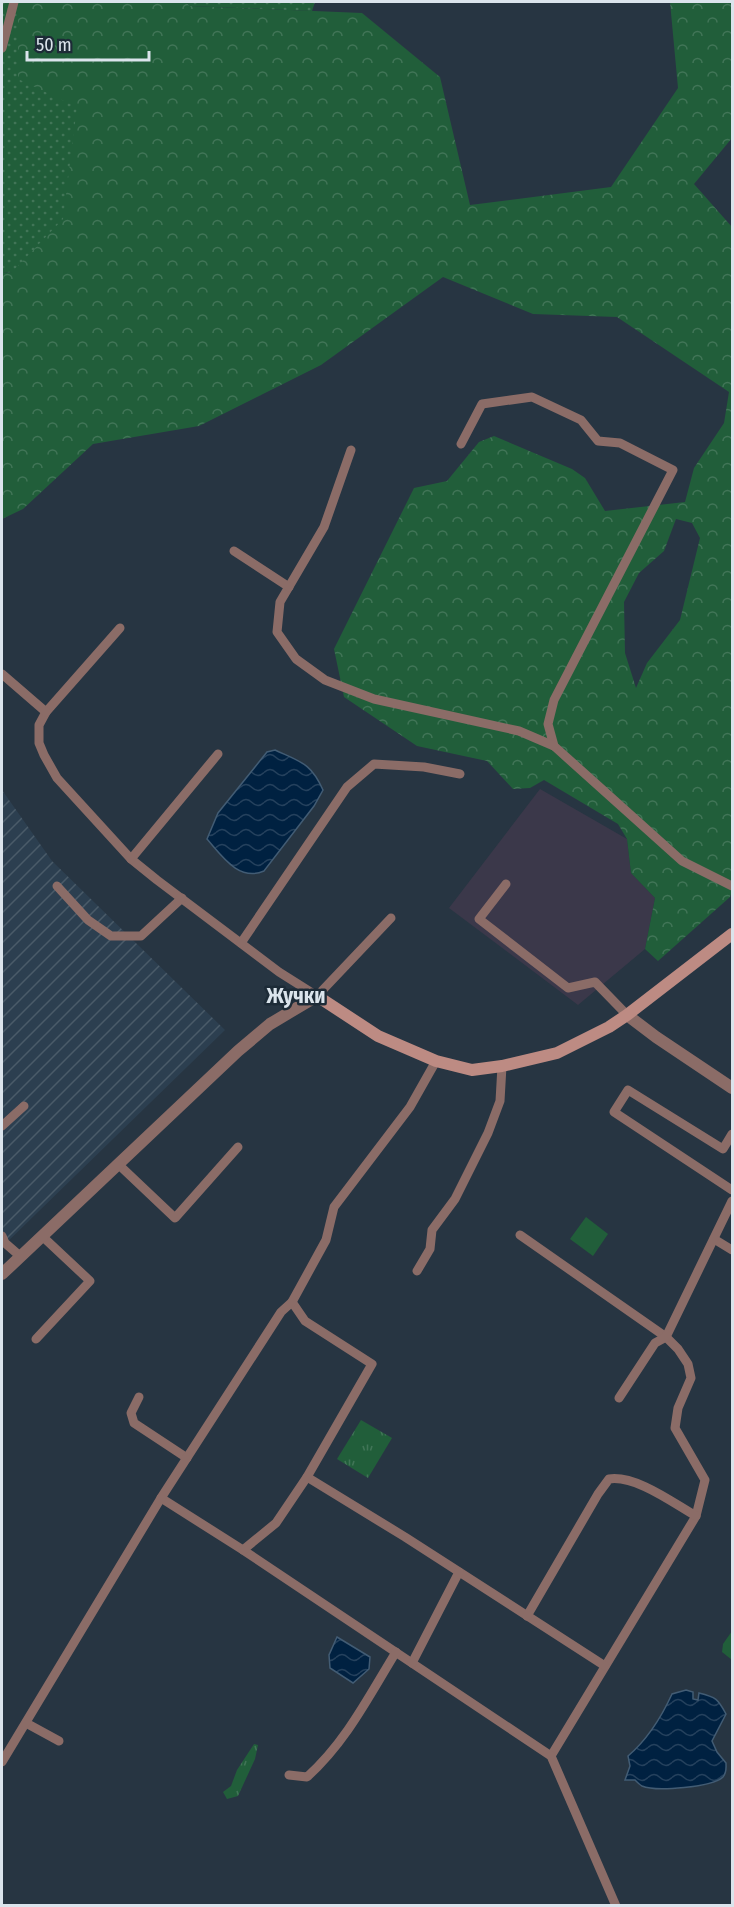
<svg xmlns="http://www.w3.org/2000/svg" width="734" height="1907" viewBox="0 0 734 1907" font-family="'Fira Sans Condensed',sans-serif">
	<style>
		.commercial { fill: #3b384a }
		.industrial { fill: url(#industrial-furrows) }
		.grass { fill: url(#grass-tufts) }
		.forest { fill: url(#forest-crowns); fill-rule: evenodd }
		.garden { fill: url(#garden-dots) }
		.pitch { fill: #215e3a }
		.water { fill: url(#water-waves); stroke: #425c74; stroke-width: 1.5 }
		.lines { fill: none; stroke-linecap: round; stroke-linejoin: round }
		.lane { stroke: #8b6c67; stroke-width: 9 }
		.street { stroke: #8b6c67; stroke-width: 12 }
		.secondary { stroke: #bd8b83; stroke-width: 12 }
		.labels { text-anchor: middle; stroke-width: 5; stroke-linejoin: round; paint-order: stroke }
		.quarter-label { font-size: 21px; font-weight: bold; fill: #dbe4ec; stroke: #1d2b37 }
	</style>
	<defs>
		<pattern id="industrial-furrows" width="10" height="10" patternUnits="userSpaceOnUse" patternTransform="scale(1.5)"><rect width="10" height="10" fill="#2c3f50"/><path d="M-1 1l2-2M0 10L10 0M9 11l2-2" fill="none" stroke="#4a5b69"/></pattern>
		<pattern id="grass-tufts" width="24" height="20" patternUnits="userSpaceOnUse" patternTransform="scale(1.5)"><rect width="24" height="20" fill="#215e3a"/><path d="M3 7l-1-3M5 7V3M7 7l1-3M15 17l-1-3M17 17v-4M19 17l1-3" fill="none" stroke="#417557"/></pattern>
		<pattern id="forest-crowns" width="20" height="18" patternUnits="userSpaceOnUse" patternTransform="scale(1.5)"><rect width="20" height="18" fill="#215e3a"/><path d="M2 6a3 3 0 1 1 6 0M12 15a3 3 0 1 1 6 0" fill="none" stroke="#417557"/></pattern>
		<pattern id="garden-dots" width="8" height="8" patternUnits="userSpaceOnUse" patternTransform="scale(1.5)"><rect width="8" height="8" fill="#215e3a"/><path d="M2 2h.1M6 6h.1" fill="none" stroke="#417557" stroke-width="1.8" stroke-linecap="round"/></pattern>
		<pattern id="water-waves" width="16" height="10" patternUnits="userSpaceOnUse" patternTransform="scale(1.5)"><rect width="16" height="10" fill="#002141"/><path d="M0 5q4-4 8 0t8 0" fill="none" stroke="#25415d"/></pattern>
	</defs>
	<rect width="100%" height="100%" fill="#273542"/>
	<polygon class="commercial" points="540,789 627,839 631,873 655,898 645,949 578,1005 449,908"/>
	<polygon class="industrial" points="2,790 52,861 225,1030 2,1247"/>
	<g class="grass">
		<polygon points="361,1420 392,1438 368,1478 337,1459"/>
		<polygon points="254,1744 258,1745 255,1759 238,1796 227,1799 223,1792 231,1786 237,1770"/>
	</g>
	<path class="forest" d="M18,2H186L190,6L362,13L440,77L470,205L611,187L678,88L670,2H732V138L694,184L732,227V891L730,897L658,961L645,949L655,898L631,873L627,839L618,824L544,780L530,788L513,789L487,761L417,746L344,697L334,649L414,488L447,481L479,442L494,436L572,469L585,478L605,511L685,502L694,468L724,423L729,392L617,317L533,314L443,277L321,365L199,426L93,444L23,509L2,519V273L12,272L18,79ZM676,519L692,523L700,538L680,620L647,663L636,688L625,653L624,602L639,573L664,551Z"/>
	<g class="garden">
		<polygon points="2,2 18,2 18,79 77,107 63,219 12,272 2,273"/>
		<polygon points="186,2 315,2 312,11 190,6"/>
	</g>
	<g class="pitch">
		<polygon points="586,1217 608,1234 593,1256 570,1239"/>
		<polygon points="732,1631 732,1660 722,1652 723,1644"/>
	</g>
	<g class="water">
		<path d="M275,750C301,762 311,763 323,790L314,806L264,871C239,882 222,856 207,839L218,813L267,752Z"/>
		<polygon points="337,1637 370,1657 369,1669 353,1683 330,1668 329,1655"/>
		<path d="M686,1690L693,1692V1699L698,1700L699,1693C716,1697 718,1699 726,1714L712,1741L717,1752L726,1763C726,1768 727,1772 723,1777C713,1787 656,1792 642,1786C640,1785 637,1782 635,1780H625L630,1766L628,1756C648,1739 661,1718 672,1694Z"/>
	</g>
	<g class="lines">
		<g class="lane">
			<polyline points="2,48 14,2"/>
			<polyline points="461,444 482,404 532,397 581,420 598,441 620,443 673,470 554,700 548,724 554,746 682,861 732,886"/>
			<polyline points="351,450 324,527 280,602 277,632 296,659 325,680 374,699 519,731 554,746"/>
			<polyline points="234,551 289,587"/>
			<polyline points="120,628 46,712 39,725 39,743 44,755 57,778 131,859 157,880 279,972 317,996 391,918"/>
			<polyline points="2,674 46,712"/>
			<polyline points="131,859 218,754"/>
			<polyline points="506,884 479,919 568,988 595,982 627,1015"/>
			<polyline points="57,886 88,920 111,936 141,936 182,898"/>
			<polyline points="241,943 347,787 374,764 424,767 460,774"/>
			<polyline points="2,1126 24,1106"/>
			<polyline points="732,1134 723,1149 628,1090 614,1112 732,1190"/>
			<polyline points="118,1164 175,1218 238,1147"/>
			<polyline points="520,1235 666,1337 678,1349 688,1364 691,1378 678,1408 675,1428 705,1480 696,1516 551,1756"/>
			<polyline points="2,1236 5,1243 20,1256"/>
			<polyline points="714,1239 732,1250"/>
			<polyline points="417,1271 430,1249 432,1230 455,1199 488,1133 500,1101 502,1066"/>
			<polyline points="36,1339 90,1281 42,1236"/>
			<polyline points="139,1397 131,1413 134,1423 187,1458"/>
			<polyline points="619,1398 655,1343 666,1337 732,1201"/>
			<polyline points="307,1477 405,1537 605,1666"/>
			<polyline points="161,1498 243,1550 551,1756 616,1906"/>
			<polyline points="243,1550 276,1523 307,1477 372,1364 305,1321 292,1302"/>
			<path d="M527,1616L598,1494L609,1479C636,1475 673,1503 696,1516"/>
			<polyline points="412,1663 459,1572"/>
			<polyline points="26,1723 59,1741"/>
			<polyline points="2,1762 161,1498 281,1312 292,1302 326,1240 334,1207 410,1107 436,1061"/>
			<path d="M289,1775L307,1777C346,1742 369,1696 396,1652"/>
		</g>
		<g class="street">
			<polyline points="627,1015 656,1037 732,1088"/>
			<polyline points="2,1274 238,1051 270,1024 317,996"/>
		</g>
		<polyline class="secondary" points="317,996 378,1036 436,1061 472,1070 502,1066 557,1053 609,1027 627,1015 732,934"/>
	</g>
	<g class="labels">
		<g class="quarter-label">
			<text x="296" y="1003">Жучки</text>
		</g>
	</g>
	<rect width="734" height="1907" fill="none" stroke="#dbe4ec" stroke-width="6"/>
	<path d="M27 51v9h122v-9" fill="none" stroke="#dbe4ec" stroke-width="3"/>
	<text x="36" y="51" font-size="18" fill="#dbe4ec" stroke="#1d2b37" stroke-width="4.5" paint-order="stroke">50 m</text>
</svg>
